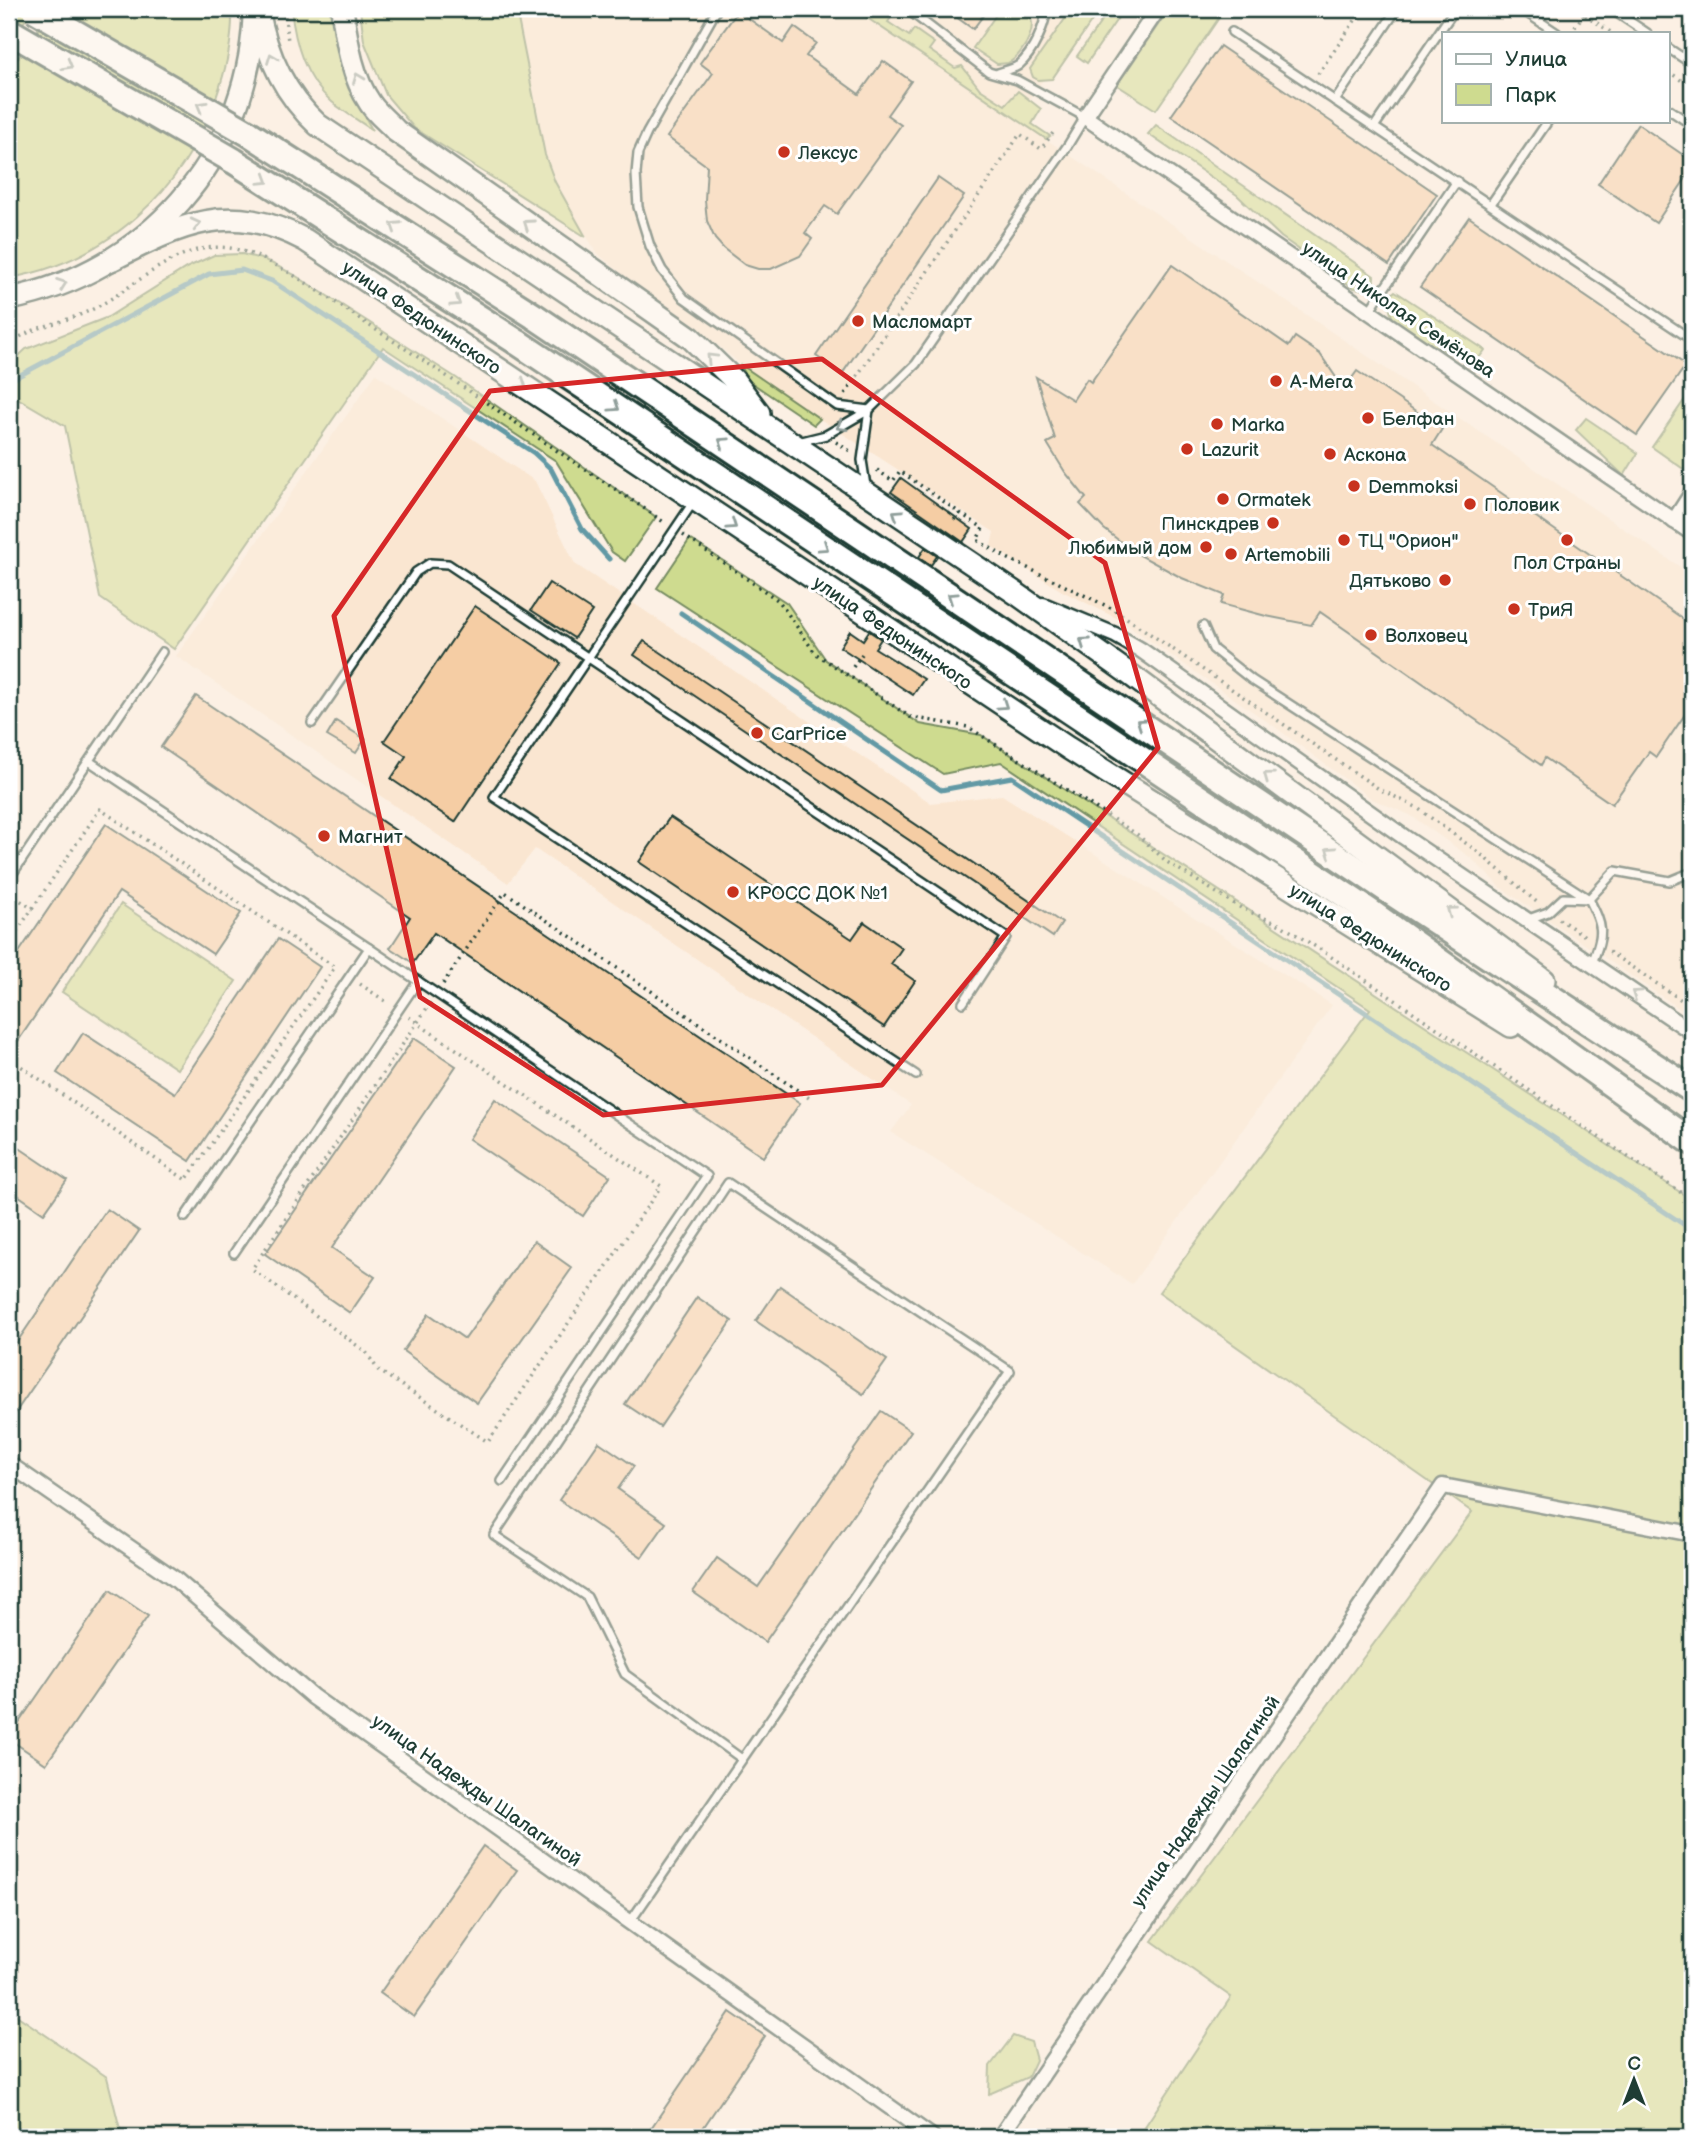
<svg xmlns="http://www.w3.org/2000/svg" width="1701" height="2146" viewBox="0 0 1701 2146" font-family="'Balsamiq Sans',sans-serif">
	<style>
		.built { fill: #fae6d1 }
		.green { fill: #cedb8f; stroke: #768c62; stroke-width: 2 }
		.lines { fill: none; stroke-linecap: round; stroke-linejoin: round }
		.stream { stroke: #6299a5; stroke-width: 5 }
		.building { fill: #f5cda4; stroke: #1f3d34; stroke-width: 2 }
		.service-casing { stroke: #1f3d34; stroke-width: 12 }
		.minor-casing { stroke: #1f3d34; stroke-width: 19 }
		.secondary-casing { stroke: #1f3d34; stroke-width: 26 }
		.trunk-casing { stroke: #1f3d34; stroke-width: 30 }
		.path { stroke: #1f3d34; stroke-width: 3.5; stroke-dasharray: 2 5; stroke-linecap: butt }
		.service { stroke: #fff; stroke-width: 7 }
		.minor { stroke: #fff; stroke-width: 14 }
		.secondary { stroke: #fff; stroke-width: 21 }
		.trunk { stroke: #fff; stroke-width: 24 }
		.trunk-bridge-casing { stroke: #1f3d34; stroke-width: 30; stroke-linecap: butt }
		.trunk-bridge { stroke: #fff; stroke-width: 24 }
		.oneway { stroke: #8f9e9a }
		.marked { fill: none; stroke: #d62828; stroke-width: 5; stroke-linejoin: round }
		.poi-dot { fill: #c8321e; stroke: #fff; stroke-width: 2.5 }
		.labels { text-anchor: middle; stroke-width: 6; stroke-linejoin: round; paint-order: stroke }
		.poi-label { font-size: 19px; fill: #1f3d34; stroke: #fff; text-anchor: start }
		.street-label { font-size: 19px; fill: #1f3d34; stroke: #fff }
	</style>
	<rect width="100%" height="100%" fill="#fcf0e4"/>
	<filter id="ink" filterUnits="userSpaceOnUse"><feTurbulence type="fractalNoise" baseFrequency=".0143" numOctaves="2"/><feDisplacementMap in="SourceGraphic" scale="14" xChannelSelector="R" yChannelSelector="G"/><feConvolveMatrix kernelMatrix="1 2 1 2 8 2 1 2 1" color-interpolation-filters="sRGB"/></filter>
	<g filter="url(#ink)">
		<g class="built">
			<polygon points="516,9 1092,9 1016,119 1692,575 1692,1017 1500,887 1471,858 1410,815 1372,799 1275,727 1120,620 1062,591 991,546 994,532 820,419 740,364 700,330 625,276 598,254 572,214 555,182 545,155"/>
			<polygon points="376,374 535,481 575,564 931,803 1002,795 1332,1005 1132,1284 891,1132 911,1105 535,849 508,883 176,656"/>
		</g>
		<g class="green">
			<polygon points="9,9 33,9 9,43"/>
			<path d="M52,9H232C233,39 226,70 216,98C184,190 106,262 9,278V71Z"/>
			<path d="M291,9H331L336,45L357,101L372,130C359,121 344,112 332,102C304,78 295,43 291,9Z"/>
			<polygon points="360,9 516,9 545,155 555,182 586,237 414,128 386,95 364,41"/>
			<polygon points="854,9 884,9 893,15 888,22 909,36 914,29 934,43 929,50 955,68 962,66 980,89 1005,105 1018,91 1041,109 1032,124 1050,136 1046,139"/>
			<path d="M1000,9C1005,9 1013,8 1018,9C1047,15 1024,55 1008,63C1008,63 998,64 997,64L973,48Z"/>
			<polygon points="1072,9 1100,9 1052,79 1038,80 1033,77 1030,69"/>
			<polygon points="1110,9 1124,9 1087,63 1077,56"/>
			<polygon points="1169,9 1225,9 1156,110 1117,85"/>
			<path d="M1156,125L1374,276C1374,283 1373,286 1368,290L1354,288L1281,237L1237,195L1148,134Z"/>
			<polygon points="242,254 265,260 293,274 455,377 656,517 625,561 612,552 556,461 383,347 174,649 100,598 65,426 9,393 9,365 26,349 108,317 186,268 214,255"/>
			<path d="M1395,291L1485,350L1475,363C1454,354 1407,337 1393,318C1389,312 1389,304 1388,297Z"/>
			<polygon points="740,364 820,419 814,425 749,381"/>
			<polygon points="1692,389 1692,460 1685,470 1652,447"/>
			<polygon points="1586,418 1638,453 1624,476 1576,430"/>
			<polygon points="690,539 787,603 826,660 920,724 981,735 1692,1200 1692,2137 1138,2137 1231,1997 1152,1941 1472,1512 1159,1292 1370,1009 1001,762 943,774 657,588"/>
			<polygon points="121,904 236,981 177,1069 62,992"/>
			<polygon points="9,2010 107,2077 122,2137 9,2137"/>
			<polygon points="1013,2036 1031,2042 1036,2060 1028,2077 989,2094 990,2066"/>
		</g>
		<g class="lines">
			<g class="stream">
				<polyline points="9,381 209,274 242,270 272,281 534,453 551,469 582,529 609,559"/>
				<polyline points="681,613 941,790 1012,777 1692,1230"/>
			</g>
		</g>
		<g class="building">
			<polygon points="945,9 988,9 973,29"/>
			<polygon points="738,11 783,43 794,27 816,43 806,56 859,94 883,61 911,81 887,115 901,125 837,214 825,206 805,233 812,239 800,256 771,269 758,269 745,265 724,249 715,239 707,221 705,200 707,166 667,137 713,73 700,63"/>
			<polygon points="1220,46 1437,194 1389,265 1171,116"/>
			<polygon points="1638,124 1692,161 1692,169 1656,223 1598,184"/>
			<polygon points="938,178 964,196 842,374 816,356"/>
			<polygon points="1469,217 1686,365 1637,435 1420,287"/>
			<polygon points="1172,265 1289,346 1295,337 1320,354 1344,389 1357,371 1442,429 1432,445 1692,625 1692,688 1686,698 1692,704 1656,757 1649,752 1612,804 1545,758 1541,765 1320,612 1311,625 1266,616 1221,604 1224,595 1182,578 1134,552 1104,529 1080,504 1086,498 1065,472 1047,443 1055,439 1036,377 1073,400 1087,379 1091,382"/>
			<polygon points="901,478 972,529 963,542 891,492"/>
			<polygon points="925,548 937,556 931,565 919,557"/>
			<polygon points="549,583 592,611 574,638 531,610"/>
			<polygon points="475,606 561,663 455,822 391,779 406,756 384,741"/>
			<polygon points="850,631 863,640 869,631 881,639 875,648 924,679 913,695 840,647"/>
			<polygon points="644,641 1062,923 1053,937 634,655"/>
			<polygon points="196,696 800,1103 763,1157 434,933 413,963 390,948 410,917 161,747"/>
			<polygon points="336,721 365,739 356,753 327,736"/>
			<polygon points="670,817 852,939 864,922 902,948 891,964 915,981 884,1027 639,862"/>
			<polygon points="106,824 241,913 213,954 119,892 18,1041 9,1035 9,967"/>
			<polygon points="278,939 320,967 190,1161 57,1073 83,1033 175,1093"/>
			<polygon points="414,1038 456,1066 332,1248 375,1277 350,1313 265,1254"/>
			<polygon points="495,1099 610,1176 583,1216 469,1139"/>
			<polygon points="9,1141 67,1180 44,1213 9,1189"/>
			<polygon points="107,1209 139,1231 9,1422 9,1354"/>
			<polygon points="534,1241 572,1268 477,1403 403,1351 429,1314 465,1339"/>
			<polygon points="780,1286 887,1360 863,1394 756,1321"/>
			<polygon points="697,1297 732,1321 660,1427 625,1404"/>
			<polygon points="881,1411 911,1431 765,1642 693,1592 717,1558 758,1587"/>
			<polygon points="599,1442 634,1466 618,1489 666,1523 642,1557 559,1500"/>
			<polygon points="110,1590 148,1616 46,1764 9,1739 9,1737"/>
			<polygon points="483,1846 517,1870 414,2017 380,1993"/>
			<polygon points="730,2012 765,2036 697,2137 645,2137"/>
		</g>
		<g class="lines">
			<g class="service-casing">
				<g id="service">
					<polyline points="717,9 647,133 638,153 636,174 638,207 650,246 662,270 684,298 837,406 869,410 916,364 1068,145 1085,117 1017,80 989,72 907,9"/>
					<polyline points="1521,9 1557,33"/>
					<polyline points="1620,9 1617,13 1647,33"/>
					<polyline points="1232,32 1692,340"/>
					<polyline points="1668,48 1692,64"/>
					<path d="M998,73C1004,71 1014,69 1019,65C1034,52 1044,27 1047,9"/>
					<polyline points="1335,101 1397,9"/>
					<polyline points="1668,109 1692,125"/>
					<polyline points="1374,127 1455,9"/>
					<polyline points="1491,204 1548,121"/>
					<polyline points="1369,311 1457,181"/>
					<polyline points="798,442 826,435 869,410 862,460 866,486"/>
					<polyline points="694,501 494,797 916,1075"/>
					<polyline points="1203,626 1213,649 1252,680 1589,899 1615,871 1670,881 1692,872"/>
					<polyline points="312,723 416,572 430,563 448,564 1006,937 963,1003"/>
					<polyline points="89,761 369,948 185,1217"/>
					<polyline points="9,879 162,652"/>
					<path d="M1526,920L1548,912L1563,898L1589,899C1604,928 1604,933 1592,963"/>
					<polyline points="369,948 707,1176 502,1481"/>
					<polyline points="234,1253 418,981"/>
					<polyline points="630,1922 1010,1371 728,1183 494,1535 587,1597 625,1674 742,1759"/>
				</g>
			</g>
			<g class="minor-casing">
				<g id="minor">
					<polyline points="1158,9 1085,117 1692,533"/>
					<polyline points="1674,521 1692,493"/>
					<polyline points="1043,605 1115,635 1141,650 1404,837 1692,1032"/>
					<polyline points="9,1464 175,1579 313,1697 932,2137"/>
					<polyline points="1000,2137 1443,1486 1692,1534"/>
				</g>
			</g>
			<g class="secondary-casing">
				<g id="secondary">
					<path d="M258,9C266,54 284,94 318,125L1017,594L1128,673L1544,980"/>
					<path d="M342,9C347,41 351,75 370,103C377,114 388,122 396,131L691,338L733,379L759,413"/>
					<path d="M111,260C182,224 229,200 305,240L1068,748L1511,1026"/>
					<path d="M9,299C146,272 247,159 254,18"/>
				</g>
			</g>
			<g class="trunk-casing">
				<g id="trunk">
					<polyline points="534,316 1386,889 1692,1090"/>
					<polyline points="517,342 1369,911 1692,1142"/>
				</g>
			</g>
			<g class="path">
				<polyline points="284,9 288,41"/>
				<polyline points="1582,9 1584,14 1612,33"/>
				<polyline points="1571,33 1587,9"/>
				<polyline points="1668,71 1692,88"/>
				<polyline points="1318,74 1363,9"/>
				<path d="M9,345C29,327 58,324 82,314C130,295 173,240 230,248C273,255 335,303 373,328C436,368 497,410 559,452C594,476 630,498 665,523"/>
				<polyline points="845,394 1020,134 1041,149 1053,133"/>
				<polyline points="836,442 850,451"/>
				<polyline points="877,470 893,481 900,471 960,513 954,520"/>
				<polyline points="960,513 983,528 977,540 1007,558 1115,610 1379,789 1416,807 1478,852 1539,904"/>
				<polyline points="683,535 779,601 815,653 910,717 968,727 1138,835 1167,862 1241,908 1281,925 1324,952 1692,1200"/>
				<polyline points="853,667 862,654"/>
				<polyline points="9,893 33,909"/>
				<polyline points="1559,919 1588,938"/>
				<polyline points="9,943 100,809 335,967 186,1180 9,1058"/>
				<polyline points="1609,952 1692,1007"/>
				<polyline points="360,984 388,1003"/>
				<polyline points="443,984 505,892 809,1098"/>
				<polyline points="409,1017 417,1023 661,1186 488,1442 378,1370 366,1352 252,1269 417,1023 431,1002"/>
			</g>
			<use href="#service" class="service"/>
			<use href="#minor" class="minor"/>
			<use href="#secondary" class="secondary"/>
			<use href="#trunk" class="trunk"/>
			<g class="trunk-bridge-casing">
				<g id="trunk-bridge">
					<polyline points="34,9 250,134 534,316"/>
					<polyline points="9,31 234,161 517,342"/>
				</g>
			</g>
			<use href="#trunk-bridge" class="trunk-bridge"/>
		</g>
		<defs><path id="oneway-chevron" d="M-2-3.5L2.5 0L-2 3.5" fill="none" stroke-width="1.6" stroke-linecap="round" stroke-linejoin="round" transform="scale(1.75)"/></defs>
		<g class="oneway">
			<use href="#oneway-chevron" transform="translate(272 58) rotate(-111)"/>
			<use href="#oneway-chevron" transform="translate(68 65) rotate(30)"/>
			<use href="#oneway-chevron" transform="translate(358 78) rotate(-111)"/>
			<use href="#oneway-chevron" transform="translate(201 106) rotate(-150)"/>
			<use href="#oneway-chevron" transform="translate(264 180) rotate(32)"/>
			<use href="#oneway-chevron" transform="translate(196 224) rotate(-14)"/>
			<use href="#oneway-chevron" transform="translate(528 224) rotate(-145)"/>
			<use href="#oneway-chevron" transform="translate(395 226) rotate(-147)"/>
			<use href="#oneway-chevron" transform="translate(62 284) rotate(-20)"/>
			<use href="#oneway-chevron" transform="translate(456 302) rotate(33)"/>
			<use href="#oneway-chevron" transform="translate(711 358) rotate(-135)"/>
			<use href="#oneway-chevron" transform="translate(522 384) rotate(34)"/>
			<use href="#oneway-chevron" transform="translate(615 407) rotate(34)"/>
			<use href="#oneway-chevron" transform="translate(841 426) rotate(150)"/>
			<use href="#oneway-chevron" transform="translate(723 442) rotate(-146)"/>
			<use href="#oneway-chevron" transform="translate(897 514) rotate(-146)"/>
			<use href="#oneway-chevron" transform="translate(732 525) rotate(34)"/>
			<use href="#oneway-chevron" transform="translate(824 547) rotate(34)"/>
			<use href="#oneway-chevron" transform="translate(952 597) rotate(-146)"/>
			<use href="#oneway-chevron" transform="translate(1084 642) rotate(-145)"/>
			<use href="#oneway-chevron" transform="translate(1003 705) rotate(34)"/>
			<use href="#oneway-chevron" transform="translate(1141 723) rotate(-146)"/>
			<use href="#oneway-chevron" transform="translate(1268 776) rotate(-144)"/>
			<use href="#oneway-chevron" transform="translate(1330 851) rotate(-146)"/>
			<use href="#oneway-chevron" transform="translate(1451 911) rotate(-143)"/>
			<use href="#oneway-chevron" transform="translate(1636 994) rotate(-146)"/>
		</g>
	</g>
	<path d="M0 0H1701V2146H0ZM822,359L1105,563L1158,748L882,1085L603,1115L420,997L334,616L490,391Z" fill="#fcf0e4" fill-opacity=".55" fill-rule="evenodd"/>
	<path class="marked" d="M822,359L1105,563L1158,748L882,1085L603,1115L420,997L334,616L490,391Z"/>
	<g class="poi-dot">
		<circle cx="784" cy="152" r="7"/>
		<circle cx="858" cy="321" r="7"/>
		<circle cx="1276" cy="381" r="7"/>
		<circle cx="1368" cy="418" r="7"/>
		<circle cx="1217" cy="424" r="7"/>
		<circle cx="1187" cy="449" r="7"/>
		<circle cx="1330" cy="454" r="7"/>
		<circle cx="1354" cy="486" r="7"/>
		<circle cx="1223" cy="499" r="7"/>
		<circle cx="1470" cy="504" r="7"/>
		<circle cx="1273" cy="523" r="7"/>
		<circle cx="1344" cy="540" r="7"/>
		<circle cx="1567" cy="540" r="7"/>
		<circle cx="1206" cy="547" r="7"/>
		<circle cx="1231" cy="554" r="7"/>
		<circle cx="1445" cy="580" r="7"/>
		<circle cx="1514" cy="609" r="7"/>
		<circle cx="1371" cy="635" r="7"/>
		<circle cx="757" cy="733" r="7"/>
		<circle cx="324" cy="836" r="7"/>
		<circle cx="733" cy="892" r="7"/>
	</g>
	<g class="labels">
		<g class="poi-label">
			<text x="798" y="159">Лексус</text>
			<text x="872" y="328">Масломарт</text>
			<text x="1290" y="388">А-Мега</text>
			<text x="1382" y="425">Белфан</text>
			<text x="1231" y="431">Marka</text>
			<text x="1201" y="456">Lazurit</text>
			<text x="1344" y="461">Аскона</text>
			<text x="1368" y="493">Demmoksi</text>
			<text x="1237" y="506">Ormatek</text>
			<text x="1484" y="511">Половик</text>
			<text x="1259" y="530" text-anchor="end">Пинскдрев</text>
			<text x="1358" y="547">ТЦ "Орион"</text>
			<text x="1192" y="554" text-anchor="end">Любимый дом</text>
			<text x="1245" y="561">Artemobili</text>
			<text x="1567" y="569" text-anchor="middle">Пол Страны</text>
			<text x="1431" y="587" text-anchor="end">Дятьково</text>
			<text x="1528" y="616">ТриЯ</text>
			<text x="1385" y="642">Волховец</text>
			<text x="771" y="740">CarPrice</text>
			<text x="338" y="843">Магнит</text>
			<text x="747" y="899">КРОСС ДОК №1</text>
		</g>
		<g class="street-label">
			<text transform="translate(1399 309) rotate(34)" y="7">улица Николая Семёнова</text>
			<text transform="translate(422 317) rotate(34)" y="7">улица Федюнинского</text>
			<text transform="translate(893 632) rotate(34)" y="7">улица Федюнинского</text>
			<text transform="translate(1371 937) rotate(32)" y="7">улица Федюнинского</text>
			<text transform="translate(477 1790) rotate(35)" y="7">улица Надежды Шалагиной</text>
			<text transform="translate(1205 1801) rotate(-56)" y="7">улица Надежды Шалагиной</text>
		</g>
	</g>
	<rect width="1701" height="2146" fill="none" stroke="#fff" stroke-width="35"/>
	<rect x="18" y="18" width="1666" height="2111" fill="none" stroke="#1f3d34" stroke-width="2.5" filter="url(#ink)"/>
	<rect x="1442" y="32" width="228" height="91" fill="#ffffff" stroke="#a5b1ae" stroke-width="2"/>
	<rect x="1456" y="54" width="35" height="10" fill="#ffffff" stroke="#a5b1ae" stroke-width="2"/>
	<text x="1505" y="66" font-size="21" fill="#1f3d34">Улица</text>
	<rect x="1456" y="84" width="35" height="21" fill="#cedb8f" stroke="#a5b1ae" stroke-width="2"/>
	<text x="1505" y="102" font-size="21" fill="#1f3d34">Парк</text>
	<g transform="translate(1634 2080)" stroke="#ffffff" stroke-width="5" paint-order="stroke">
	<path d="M0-5L12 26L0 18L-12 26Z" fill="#1f3d34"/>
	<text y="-10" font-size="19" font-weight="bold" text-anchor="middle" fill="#1f3d34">С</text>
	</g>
</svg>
